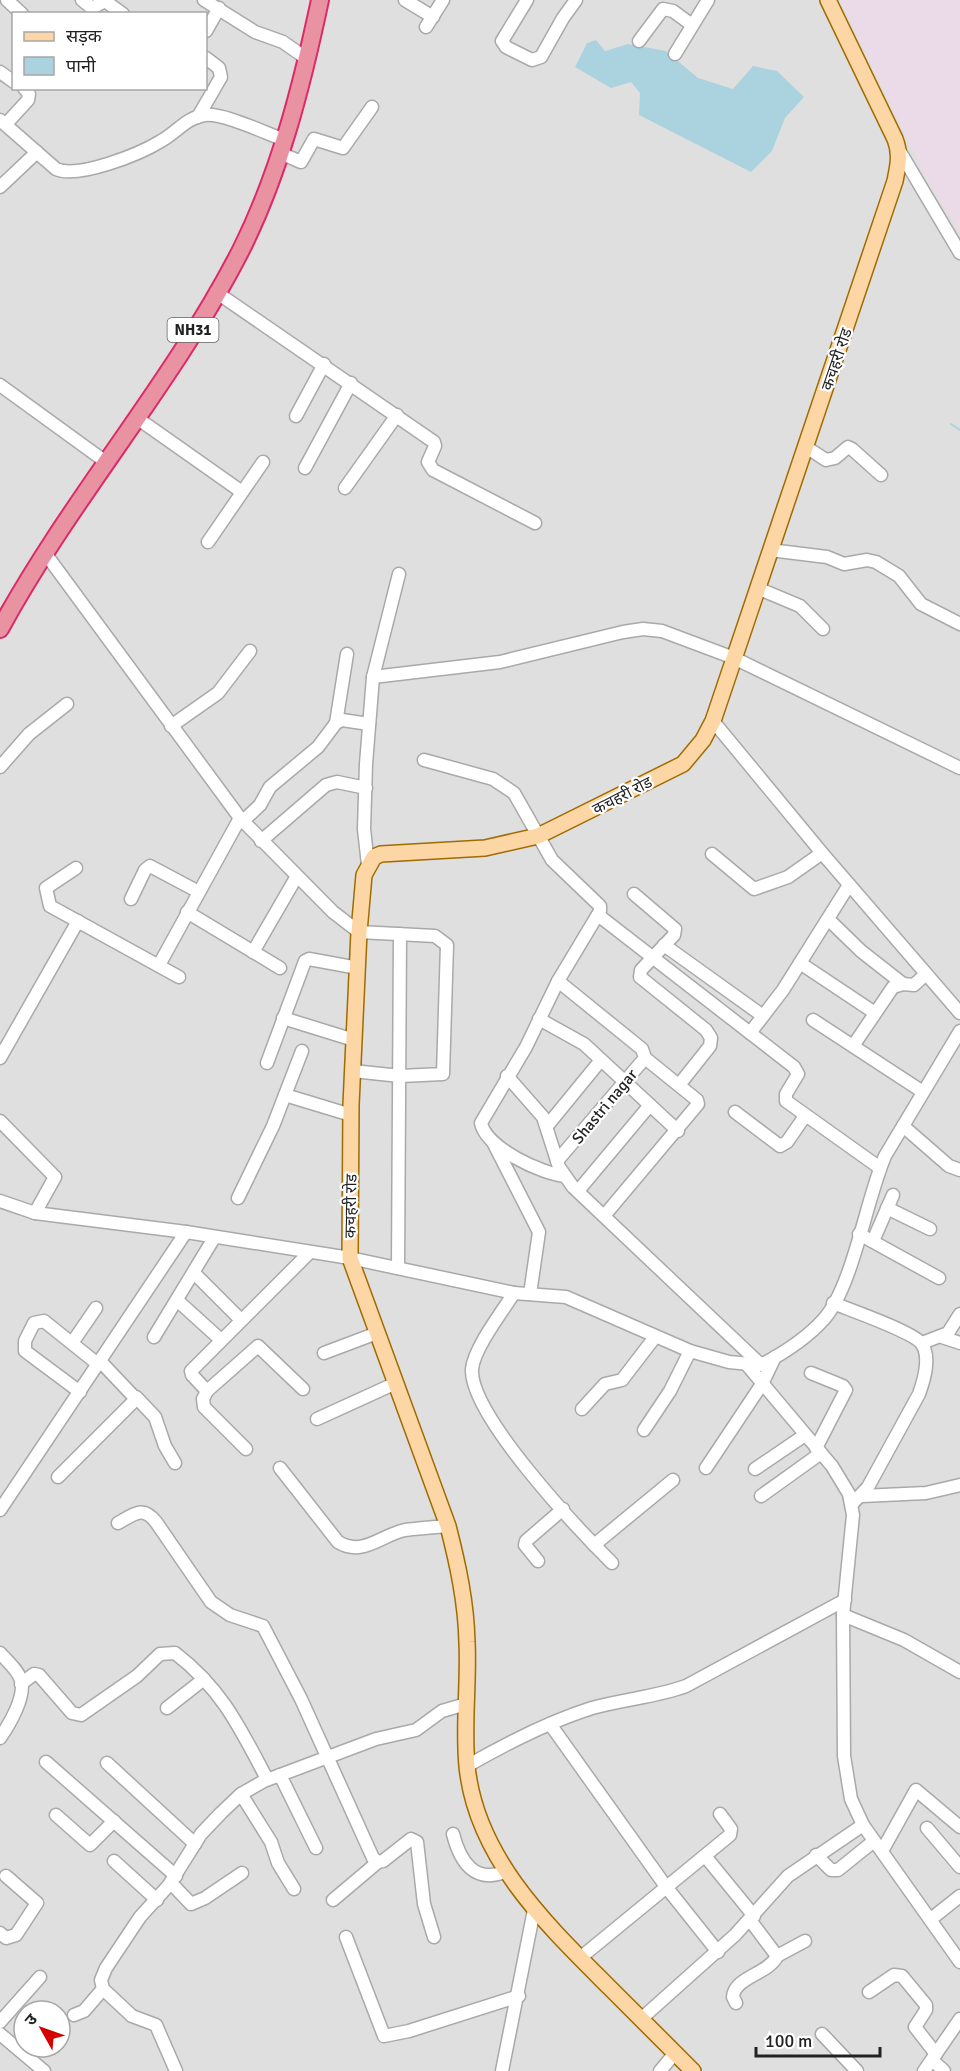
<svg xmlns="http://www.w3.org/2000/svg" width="960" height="2071" viewBox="0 0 960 2071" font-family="Signika,'Noto Sans Devanagari',sans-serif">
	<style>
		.residential { fill: #e0dfdf; fill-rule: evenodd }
		.industrial { fill: #ebdbe8 }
		.water { fill: #aad3df }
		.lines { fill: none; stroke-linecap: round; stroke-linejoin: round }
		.stream { stroke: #aad3df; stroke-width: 2 }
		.minor-casing { stroke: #a9a9a9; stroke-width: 15 }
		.major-casing { stroke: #a06b00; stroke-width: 18 }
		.highway-casing { stroke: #dc2a67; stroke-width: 20 }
		.minor { stroke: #fff; stroke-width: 12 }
		.major { stroke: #fcd6a4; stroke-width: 15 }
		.highway { stroke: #e892a2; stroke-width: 16 }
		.labels { text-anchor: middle; stroke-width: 4.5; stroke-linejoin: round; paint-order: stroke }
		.shield { fill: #fff; stroke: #646464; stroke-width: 1.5 }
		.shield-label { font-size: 15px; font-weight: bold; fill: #222 }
		.street-label { font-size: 16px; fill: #222; stroke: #fff }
	</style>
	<rect width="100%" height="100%" fill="#f2efe9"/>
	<path class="residential" d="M0,0H960V2071H0ZM14,14H206V88H14ZM24,2011H60V2047H24Z"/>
	<polygon class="industrial" points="840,0 960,0 960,232 929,183"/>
	<polygon class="water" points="596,40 605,51 628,44 666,51 698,78 733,89 753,66 777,71 804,97 785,118 772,151 751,172 639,115 640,93 631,82 611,88 575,67 587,43"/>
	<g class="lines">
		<polyline class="stream" points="951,424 960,430"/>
		<g class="minor-casing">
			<g id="minor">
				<polyline points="7,0 22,14"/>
				<polyline points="82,0 92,8 105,1 123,14"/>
				<polyline points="204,0 255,32 283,42 307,59"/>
				<polyline points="405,0 433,17"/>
				<polyline points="527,0 502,41 506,47 532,60 541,57 563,18 576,0"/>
				<polyline points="426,27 443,0"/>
				<polyline points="206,31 219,8"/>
				<polyline points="639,41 663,9 673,11 692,25"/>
				<polyline points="675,54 708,0"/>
				<polyline points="0,72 14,82"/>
				<polyline points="198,117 221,77 219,68 206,58"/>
				<path d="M0,120L56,169C78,179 140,154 161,141C176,133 187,117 205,115C224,113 265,133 285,140"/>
				<polyline points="6,124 28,100 29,94 24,88"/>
				<polyline points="899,150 960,253"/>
				<polyline points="280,153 301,162 314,139 343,148 372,107"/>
				<polyline points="0,187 37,152"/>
				<polyline points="216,292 434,442 435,446 428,462 433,470 535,523"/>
				<polyline points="0,385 106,462"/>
				<polyline points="296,416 324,364"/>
				<polyline points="137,418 242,492"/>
				<polyline points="806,447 826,460 835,458 848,447 852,449 881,475"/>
				<polyline points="305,468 351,383"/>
				<polyline points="345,488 397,415"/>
				<polyline points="208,542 263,462"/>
				<polyline points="770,550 827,557 844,564 867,560 876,562 899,576 921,604 960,624"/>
				<polyline points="45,553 240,818 333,912 359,932 435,936 447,945 443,1074 400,1076 353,1071"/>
				<polyline points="757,588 800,606 823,629"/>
				<polyline points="373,677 500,662 623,632 643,629 662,631 734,658 960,768"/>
				<polyline points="713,721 822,853 960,1013"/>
				<polyline points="336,723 347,654"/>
				<polyline points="171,726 218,693 250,651"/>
				<path d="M424,760L493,779L514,793L552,860L600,906V911L558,981L526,1047L481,1123C486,1148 542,1174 565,1176"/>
				<polyline points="0,767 29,734 67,704"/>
				<polyline points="243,821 260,805 270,787 318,747 336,723 342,720 369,724"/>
				<polyline points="261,841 326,785 337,782 366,788"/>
				<polyline points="712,854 754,889 788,877 822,853"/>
				<polyline points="368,865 364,829 366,764 373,677 399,574"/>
				<polyline points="76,868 46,888 50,906 179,977"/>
				<polyline points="634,894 675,929 674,935 641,970 640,977 706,1030 711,1038 710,1046 679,1085"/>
				<polyline points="131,899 145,870 150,866 197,891"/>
				<polyline points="187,912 280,968"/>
				<polyline points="598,915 794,1067 798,1074 786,1094 786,1101 880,1168"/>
				<polyline points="828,919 861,951 903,984"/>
				<polyline points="664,945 763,1016"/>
				<polyline points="253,952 297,876"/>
				<polyline points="800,963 875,1013"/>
				<polyline points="159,965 240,818"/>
				<polyline points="283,1018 354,1040"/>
				<polyline points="539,1019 584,1044 678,1131"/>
				<polyline points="813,1020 923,1092"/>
				<polyline points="750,1033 783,990 849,885"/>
				<polyline points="853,1046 893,987 903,984 914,985 926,974"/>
				<polyline points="0,1058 78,921"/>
				<polyline points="267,1063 305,961 309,959 358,968"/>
				<polyline points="507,1076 543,1117 559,1167 573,1187 761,1365"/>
				<polyline points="285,1095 351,1115"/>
				<polyline points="735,1112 780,1146 787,1142 805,1116"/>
				<polyline points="0,1121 55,1177 35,1213"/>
				<polyline points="547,1126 601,1060"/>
				<polyline points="903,1126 949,1166 960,1170"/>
				<polyline points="493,1142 539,1232 530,1294"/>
				<polyline points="557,1161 645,1058 642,1049 558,981"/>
				<polyline points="578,1191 650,1105"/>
				<polyline points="238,1198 273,1126 302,1051"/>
				<path d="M0,1201L35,1213L186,1232L350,1258L514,1293L566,1297L690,1351L729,1362L761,1365C782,1354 808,1337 824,1319C853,1286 866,1200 885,1156L960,1031"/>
				<polyline points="887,1208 930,1229"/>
				<polyline points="604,1216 698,1104 697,1100 645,1058"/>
				<polyline points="859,1234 939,1278"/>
				<polyline points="873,1241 893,1195"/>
				<polyline points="398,1268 400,934"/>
				<polyline points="195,1274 241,1320"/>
				<path d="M514,1293C502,1312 474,1348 472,1369C469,1414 578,1529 612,1563"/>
				<polyline points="178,1301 221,1340"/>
				<path d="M833,1303C850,1310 914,1332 922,1344C931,1358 924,1380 919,1394L868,1487L852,1504"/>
				<polyline points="154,1337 214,1238"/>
				<polyline points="942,1337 960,1343"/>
				<polyline points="72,1343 96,1308"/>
				<polyline points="922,1343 948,1333 960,1314"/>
				<polyline points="324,1353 377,1333"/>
				<polyline points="747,1365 832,1466 849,1494 853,1515 843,1615 844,1756 851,1799 863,1825 960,1962"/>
				<polyline points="811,1373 843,1386 846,1390 816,1448"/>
				<polyline points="207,1391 192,1375 191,1371 310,1252"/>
				<polyline points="80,1392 25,1351 25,1341 34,1323 44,1321 99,1365"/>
				<polyline points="136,1397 155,1417 165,1446 175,1463"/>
				<polyline points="582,1409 605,1384 622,1380 655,1337"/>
				<polyline points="317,1419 396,1383"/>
				<polyline points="644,1430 670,1391 690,1351"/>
				<polyline points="246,1449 204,1407 203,1399 207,1391 258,1346 303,1389"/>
				<path d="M280,1468L338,1542C363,1557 381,1535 405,1530C419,1528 434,1527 448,1526"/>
				<polyline points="706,1468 762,1384 775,1357"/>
				<polyline points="755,1469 805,1435"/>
				<polyline points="58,1477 136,1399 101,1362"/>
				<polyline points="761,1496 821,1453"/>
				<polyline points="862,1496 926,1493 960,1485"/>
				<polyline points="0,1510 186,1232"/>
				<path d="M118,1523C134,1514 143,1505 156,1522L211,1602L230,1615L263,1626L301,1699L373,1858L378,1862L383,1861L411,1839L417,1842L424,1904L434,1937"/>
				<polyline points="594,1545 673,1480"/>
				<polyline points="538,1561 525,1545 526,1541 563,1509"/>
				<polyline points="843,1615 904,1640 960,1672"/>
				<path d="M0,1653C7,1661 18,1670 21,1680C26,1697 9,1725 0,1738"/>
				<path d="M21,1684L34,1674L39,1675L72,1713L81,1715L137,1676L160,1654L175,1653C222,1689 240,1728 267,1779"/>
				<polyline points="167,1708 204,1679"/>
				<polyline points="550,1724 667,1888 718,1952"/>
				<polyline points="46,1762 176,1876"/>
				<polyline points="107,1763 195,1844"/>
				<path d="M467,1766C507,1743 548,1722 592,1708C624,1699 656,1697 686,1686L845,1600"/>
				<polyline points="280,1775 316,1848"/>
				<polyline points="241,1794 271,1842 278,1863 294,1889"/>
				<polyline points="56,1815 90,1845 114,1821"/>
				<polyline points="927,1828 960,1867"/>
				<path d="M453,1834C460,1861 474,1885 507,1871"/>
				<polyline points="882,1851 916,1790 960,1827"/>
				<polyline points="816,1855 831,1870 838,1870 874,1841"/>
				<polyline points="705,1856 754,1916"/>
				<polyline points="114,1861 157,1900"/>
				<polyline points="171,1883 191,1904 205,1898 242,1873"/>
				<polyline points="333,1900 378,1862"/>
				<polyline points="931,1919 960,1896"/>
				<polyline points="0,1933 6,1938 16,1935 37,1903 6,1876"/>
				<polyline points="346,1937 384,2036 409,2031 519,1996"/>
				<polyline points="777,1956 805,1941"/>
				<polyline points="580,1958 730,1835 731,1829 720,1814"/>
				<polyline points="869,1992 894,1975 902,1976 926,2005 926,2010 915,2027 936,2054"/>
				<path d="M736,2003L733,1997C734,1977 769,1974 777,1956L750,1920"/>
				<polyline points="74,2015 84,2011 103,1989"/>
				<polyline points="641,2019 735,1935 788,1876 863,1825"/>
				<polyline points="0,2022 40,1977"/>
				<polyline points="0,2034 44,2071"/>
				<polyline points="822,2034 857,2071"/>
				<polyline points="932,2060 944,2071"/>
				<polyline points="176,2071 156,2025 132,2016 103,1989 101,1980 106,1968 140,1917 169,1885 201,1834 221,1813 241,1794 264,1781 376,1739 416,1730 442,1711 466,1704"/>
				<polyline points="502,2071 534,1910"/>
				<polyline points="660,2071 675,2053"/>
				<polyline points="924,2071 960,2019"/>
			</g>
		</g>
		<g class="major-casing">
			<path id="major" d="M693,2071C665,2043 637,2015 609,1987C547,1925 476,1858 467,1766C463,1725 469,1683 467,1642C466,1602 458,1565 448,1526L350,1258L351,1105L359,932L364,875L374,857L381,854L485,848L538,836L683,764L703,740L713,721L895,181C898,166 901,154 895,139L828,0"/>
		</g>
		<g class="highway-casing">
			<path id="highway" d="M0,629C71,498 173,383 241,250C280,172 302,85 320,0"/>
		</g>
		<use href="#minor" class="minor"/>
		<use href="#major" class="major"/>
		<use href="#highway" class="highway"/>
	</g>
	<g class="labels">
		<rect class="shield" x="167.5" y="318" width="51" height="24" rx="4.5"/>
		<g class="shield-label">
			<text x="193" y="335">NH31</text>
		</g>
		<g class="street-label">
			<text transform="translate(836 359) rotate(-71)" y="6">कचहरी रोड</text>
			<text transform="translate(622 795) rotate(-27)" y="6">कचहरी रोड</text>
			<text transform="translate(604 1106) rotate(-50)" y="6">Shastri nagar</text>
			<text transform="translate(350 1206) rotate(-89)" y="6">कचहरी रोड</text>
		</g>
	</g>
	<rect x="12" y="12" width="195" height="78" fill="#ffffff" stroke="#a7a7a7" stroke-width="1.5"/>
	<rect x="24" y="32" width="30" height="9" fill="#fcd6a4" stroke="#a7a7a7" stroke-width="1.5"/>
	<text x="66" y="42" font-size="18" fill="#222222">सड़क</text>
	<rect x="24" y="57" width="30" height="18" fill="#aad3df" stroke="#a7a7a7" stroke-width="1.5"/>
	<text x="66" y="72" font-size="18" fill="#222222">पानी</text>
	<g transform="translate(42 2029) rotate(310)"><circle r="28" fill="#ffffff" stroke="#a7a7a7" stroke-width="1.5"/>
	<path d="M0-4.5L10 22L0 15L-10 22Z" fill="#d40000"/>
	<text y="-9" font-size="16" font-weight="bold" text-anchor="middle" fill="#222222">उ</text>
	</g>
	<path d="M756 2047v9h124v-9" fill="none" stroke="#222222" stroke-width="3"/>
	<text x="765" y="2047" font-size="18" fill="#222222" stroke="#ffffff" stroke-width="4.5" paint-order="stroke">100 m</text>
</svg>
